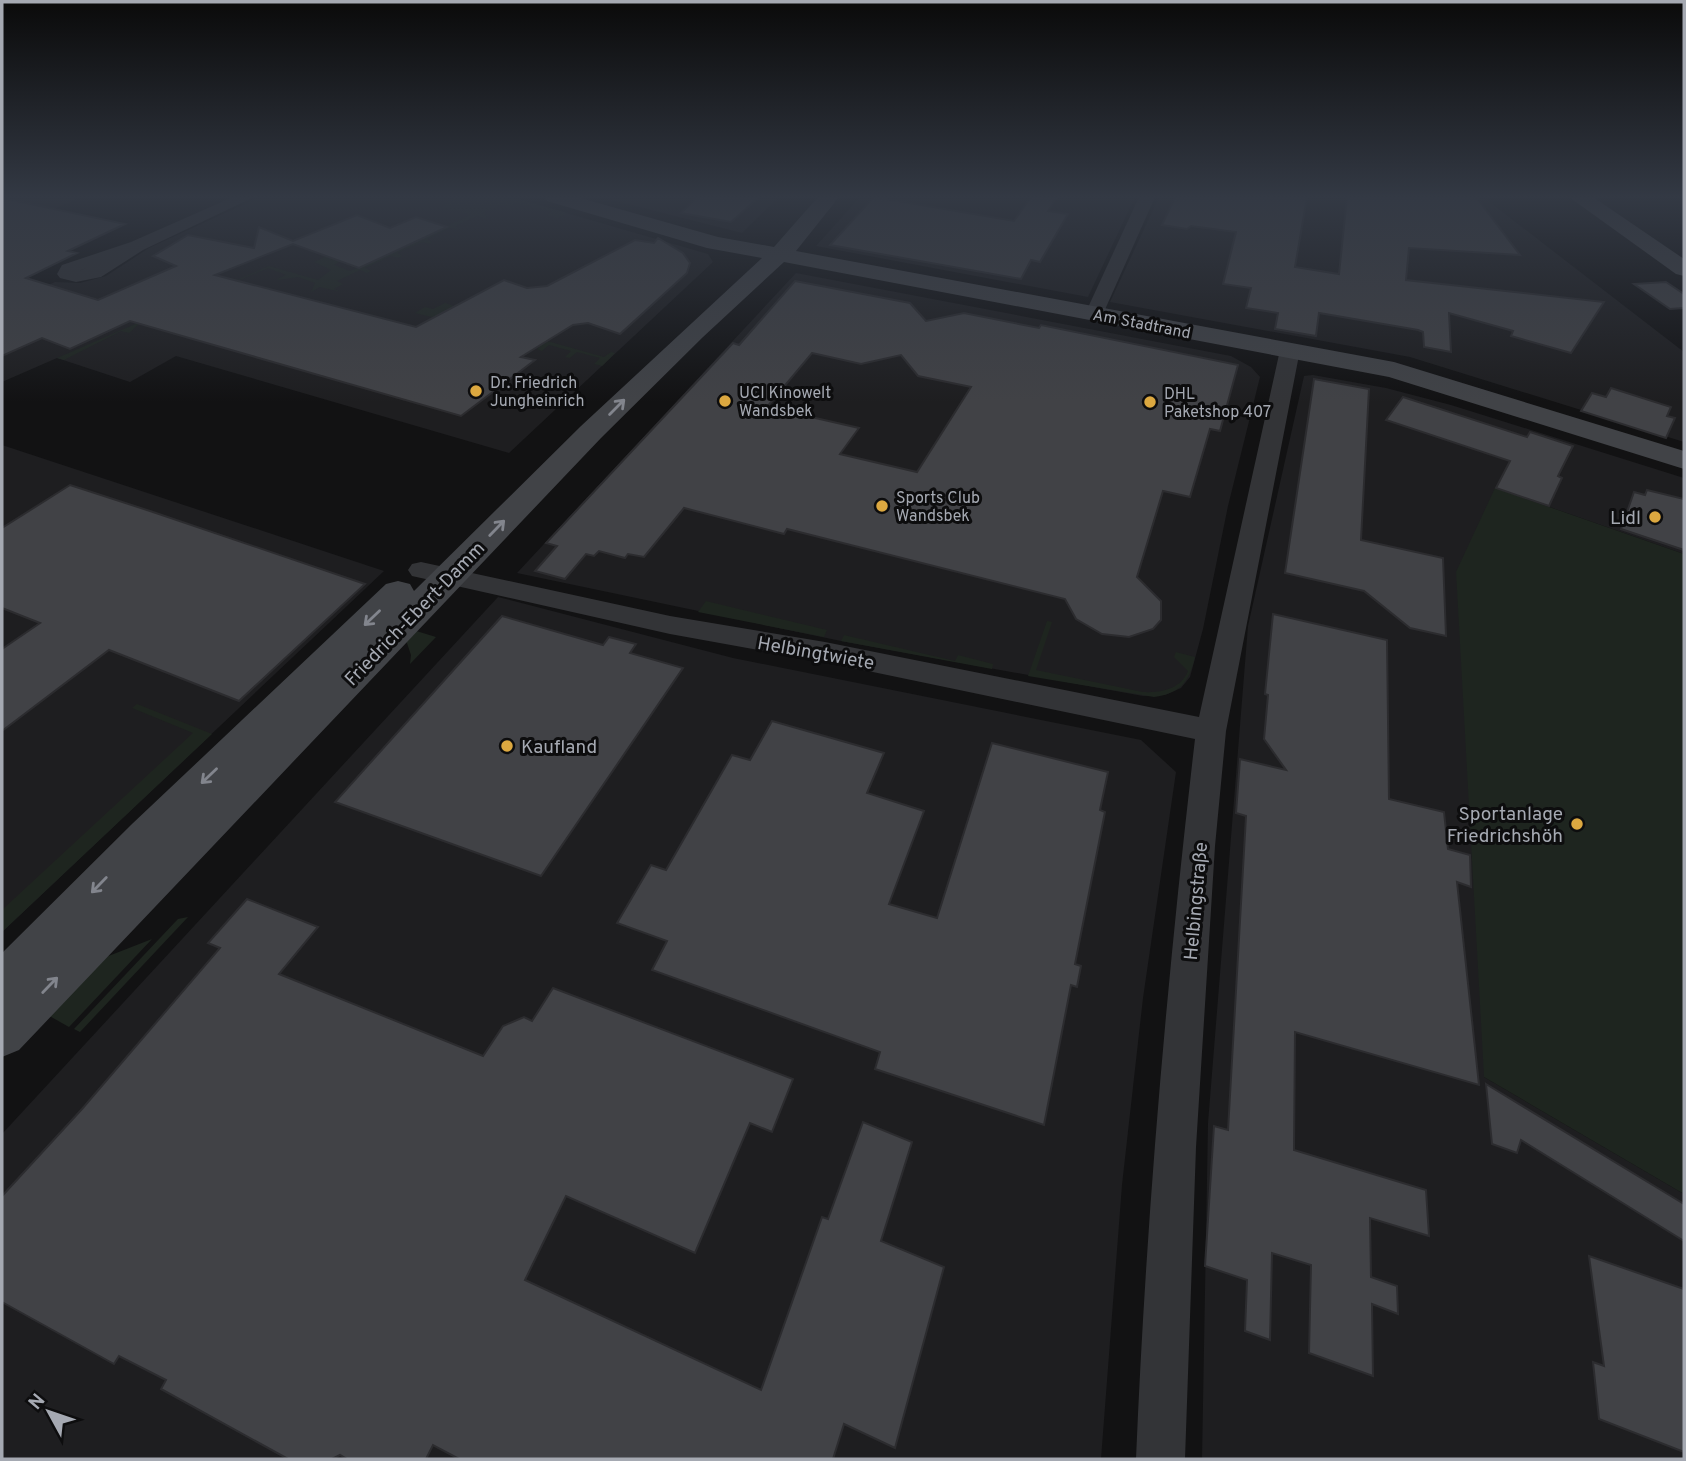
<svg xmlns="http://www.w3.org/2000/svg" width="1686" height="1461" viewBox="0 0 1686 1461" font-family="Overpass,sans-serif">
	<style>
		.built { fill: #1e1e20 }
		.green { fill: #1e251f }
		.building { fill: #414246; stroke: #2c2c2f; stroke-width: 2; fill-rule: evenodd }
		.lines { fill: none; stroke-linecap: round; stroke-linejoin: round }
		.street { fill: #333437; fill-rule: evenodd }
		.secondary { fill: #414347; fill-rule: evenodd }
		.oneway { stroke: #82858d }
		.poi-dot { fill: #dca840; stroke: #0d0d0e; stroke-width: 2.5 }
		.labels { text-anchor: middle; stroke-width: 6; stroke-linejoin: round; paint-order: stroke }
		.far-street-label { font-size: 16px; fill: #a5a9b2; stroke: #0d0d0e }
		.far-poi-label { font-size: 16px; fill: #a5a9b2; stroke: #0d0d0e; text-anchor: start }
		.poi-label { font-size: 19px; fill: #a5a9b2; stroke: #0d0d0e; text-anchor: end }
		.street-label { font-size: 19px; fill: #a5a9b2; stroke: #0d0d0e }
	</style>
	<rect width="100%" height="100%" fill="#121213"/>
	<g class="built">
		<polygon points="2,197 81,197 2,232"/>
		<polygon points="260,197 511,197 708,254 713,262 509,453 176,356 130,382 57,358 2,382 2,306 55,282 80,283 106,276 149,248"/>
		<polygon points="600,197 779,197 742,233"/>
		<polygon points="860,197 1135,197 1088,297 816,246"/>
		<polygon points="1159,197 1483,197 1684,352 1684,442 1410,357 1110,302"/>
		<polygon points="796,273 1231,356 1251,367 1260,377 1228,506 1203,629 1190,677 1181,688 1165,695 1143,696 841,641 517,573"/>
		<polygon points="1313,375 1386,388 1451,405 1684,478 1684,554 1495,488 1484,1077 1684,1194 1684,1459 1202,1459 1208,1123 1248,626 1304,376"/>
		<polygon points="2,445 384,571 2,932"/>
		<polygon points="498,597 733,658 1141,740 1176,772 1143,998 1122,1185 1101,1459 2,1459 2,1134"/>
	</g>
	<g class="green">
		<polygon points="455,197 511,197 567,213 558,218 547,215 551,211 515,203 508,207 501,205 482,213 488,216 485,218 477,216 455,226 461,229 450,228 427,239 432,242 429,244 422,242 397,253 402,256 398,258 391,256 365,268 371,271 367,273 360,270 337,281 343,284 334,289 341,292 320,287 311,292 315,283 298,277 279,280 277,279 286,275 268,268 141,322 129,333 121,331 64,360 57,358 269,266 318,280 331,270 314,262 327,256 340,261 334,265 350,271 357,268 353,265 383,256 470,215 458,211 447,211 451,209 442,206 449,203 445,201"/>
		<polygon points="445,303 454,306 444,312 604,357 611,352 615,353 602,366 594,364 600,358 577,352 570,358 565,357 571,351 549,345 542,351 537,349 543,343 415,313 425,307 433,309"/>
		<polygon points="1495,488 1684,554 1684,1194 1484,1077 1456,572"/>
		<polygon points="706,601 827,630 824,637 698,612"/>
		<path d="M1047,621L1052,622L1036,670L1143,692C1161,693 1181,689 1188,671L1174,657L1176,652L1195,657C1189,682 1181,693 1154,697L1028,676Z"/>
		<polygon points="413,630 436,637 410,664 411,655 406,640"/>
		<polygon points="844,635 955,661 958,655 993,664 992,669 841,641"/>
		<polygon points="137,704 212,734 2,932 2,910 193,733 132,708"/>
		<polygon points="188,917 80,1032 74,1029 178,919"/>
		<polygon points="152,939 69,1027 46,1014 106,957"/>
	</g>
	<g class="building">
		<polygon points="697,197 759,197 731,222 681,213"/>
		<polygon points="874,197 1014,221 1031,197 1057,197 1048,211 1068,214 1040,262 1031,260 1021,279 830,245"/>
		<polygon points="1175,197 1307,197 1295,267 1339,274 1347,197 1476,197 1520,255 1409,248 1406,280 1604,302 1571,353 1511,336 1513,331 1449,313 1451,352 1424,347 1423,332 1418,330 1319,313 1316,336 1275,329 1278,313 1246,308 1251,288 1223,284 1236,232 1191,226 1187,229 1162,225"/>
		<polygon points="2,198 125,224 68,251 77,253 26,278 98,300 176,266 153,256 188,235 254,248 259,227 293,241 357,215 390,228 416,217 447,227 359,268 293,244 215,275 416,327 504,280 527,288 547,286 635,240 654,243 658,238 683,253 690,263 687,273 620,334 588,323 573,325 521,357 535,360 461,416 130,321 70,349 42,338 2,356"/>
		<path d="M795,281L910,303L926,321L964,313L1039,328L1041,325L1238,365L1220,431L1210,429L1190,497L1163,491L1137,577L1161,601V620L1153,629L1129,637L1102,634L1076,619L1065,599L787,529L784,534L684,508L644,557L628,554L625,558L599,551L594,556L586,554L565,579L535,571L557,546L546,543L733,343L739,345ZM812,353L861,364L901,355L918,376L971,387L917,472L840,454L859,428L767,407Z"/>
		<polygon points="1666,282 1684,294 1684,308 1670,309 1634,284"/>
		<polygon points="1314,379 1369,389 1361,540 1443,558 1446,636 1410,628 1364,591 1285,573"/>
		<polygon points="1611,388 1671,407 1667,416 1675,418 1666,438 1581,411 1592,393 1606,397"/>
		<polygon points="1403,397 1527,437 1530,432 1573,446 1558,476 1562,478 1549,506 1496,488 1510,461 1386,420"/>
		<polygon points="70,485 150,511 365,584 239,701 109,650 2,731 2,649 40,623 2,608 2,528"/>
		<polygon points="1647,490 1684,499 1684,550 1621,529 1634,492 1645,495"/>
		<polygon points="1273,614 1387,640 1389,799 1444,812 1448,849 1470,855 1471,887 1457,882 1479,1085 1295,1032 1294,1150 1426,1190 1429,1236 1370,1218 1371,1277 1397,1286 1398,1314 1372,1304 1373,1376 1309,1353 1311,1265 1272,1253 1270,1340 1245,1331 1247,1280 1205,1266 1214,1126 1228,1130 1246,816 1236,813 1240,759 1286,770 1264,739 1268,695 1265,694"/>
		<polygon points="502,616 603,645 609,637 636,644 630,653 683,668 541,876 335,802"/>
		<polygon points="772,721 884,753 867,793 924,811 889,904 937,918 992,743 1108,772 1100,810 1105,812 1075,964 1081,966 1077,987 1071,985 1044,1125 875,1069 880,1052 652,970 667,941 617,923 651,865 666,870 732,755 750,760"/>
		<polygon points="247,899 318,927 279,974 483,1056 503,1026 524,1017 532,1021 553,988 793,1079 772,1132 750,1123 695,1253 566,1196 525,1280 761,1390 822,1217 828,1219 863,1122 912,1142 881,1241 944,1267 895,1448 844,1424 833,1459 459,1459 433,1445 426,1459 347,1459 340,1455 332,1459 288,1459 161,1389 166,1380 119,1356 114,1364 2,1302 2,1196 82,1109 220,948 208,943"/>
		<polygon points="1486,1084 1684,1204 1684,1241 1521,1140 1517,1153 1492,1144"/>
		<polygon points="1589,1256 1684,1289 1684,1452 1599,1419 1593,1362 1604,1366"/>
	</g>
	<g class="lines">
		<g class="street">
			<path d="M233,197H254L143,250L101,277L76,282L60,278L57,274L62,265L131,242ZM101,263L78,271L81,270Z"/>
			<polygon points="1139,197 1155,197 1103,314 1094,320 1087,318 1085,314"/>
			<path d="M1290,344L1300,350L1226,731L1215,846L1196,1147L1185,1459H1136C1146,1219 1167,978 1195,739L825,662L670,634L421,578L412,576L408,570L412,564L421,562L670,616L825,642L1199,717L1280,350Z"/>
		</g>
		<g class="secondary">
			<polygon points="544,197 577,197 718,237 774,247 818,197 839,197 796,251 1394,362 1684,451 1684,469 1389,377 784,262 703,337 601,438 19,1050 2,1057 2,953 132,824 386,584 398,581 410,584 414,591 581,426 762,258 707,248 547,201"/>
			<polygon points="1569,197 1593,197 1684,259 1684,276 1676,274"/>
		</g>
	</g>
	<defs><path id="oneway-shaft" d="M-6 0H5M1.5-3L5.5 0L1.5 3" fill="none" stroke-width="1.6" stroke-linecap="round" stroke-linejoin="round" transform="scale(1.75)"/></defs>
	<g class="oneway">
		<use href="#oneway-shaft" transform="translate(617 407) rotate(-45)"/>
		<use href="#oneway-shaft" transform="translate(497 528) rotate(-46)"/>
		<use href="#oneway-shaft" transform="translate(372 618) rotate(136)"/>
		<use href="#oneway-shaft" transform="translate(209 776) rotate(136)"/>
		<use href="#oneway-shaft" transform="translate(99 885) rotate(134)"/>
		<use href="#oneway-shaft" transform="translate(50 985) rotate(-46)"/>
	</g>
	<linearGradient id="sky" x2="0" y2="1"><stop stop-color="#0a0a0a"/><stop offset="0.49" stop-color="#333944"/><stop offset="1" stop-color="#333944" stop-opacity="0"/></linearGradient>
	<rect width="1686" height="402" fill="url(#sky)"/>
	<g class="poi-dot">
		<circle cx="476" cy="391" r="7"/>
		<circle cx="725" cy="401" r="7"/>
		<circle cx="1150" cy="402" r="7"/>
		<circle cx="882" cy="506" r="7"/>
		<circle cx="1655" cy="517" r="7"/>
		<circle cx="507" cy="746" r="7"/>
		<circle cx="1577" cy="824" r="7"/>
	</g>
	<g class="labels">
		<g class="far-street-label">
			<text transform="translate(1142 323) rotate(11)" y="6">Am Stadtrand</text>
		</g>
		<g class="far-poi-label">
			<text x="490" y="388">Dr. Friedrich<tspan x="490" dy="18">Jungheinrich</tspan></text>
			<text x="739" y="398">UCI Kinowelt<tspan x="739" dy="18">Wandsbek</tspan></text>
			<text x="1164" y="399">DHL<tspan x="1164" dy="18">Paketshop 407</tspan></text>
			<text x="896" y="503">Sports Club<tspan x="896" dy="18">Wandsbek</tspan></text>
		</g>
		<g class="poi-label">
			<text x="1641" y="524">Lidl</text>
			<text x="521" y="753" text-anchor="start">Kaufland</text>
			<text x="1563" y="820">Sportanlage<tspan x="1563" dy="22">Friedrichshöh</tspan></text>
		</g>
		<g class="street-label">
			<text transform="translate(414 613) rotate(-46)" y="7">Friedrich-Ebert-Damm</text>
			<text transform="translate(816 652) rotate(10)" y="7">Helbingtwiete</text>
			<text transform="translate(1195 901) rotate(-85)" y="7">Helbingstraße</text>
		</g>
	</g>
	<rect width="1686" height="1461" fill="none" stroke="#a5a9b2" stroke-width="7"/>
	<g transform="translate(49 1412) rotate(310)" stroke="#0d0d0e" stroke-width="5" paint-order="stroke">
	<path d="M0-5L12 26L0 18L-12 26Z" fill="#a5a9b2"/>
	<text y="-10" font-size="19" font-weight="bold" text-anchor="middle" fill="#a5a9b2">N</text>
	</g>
</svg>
